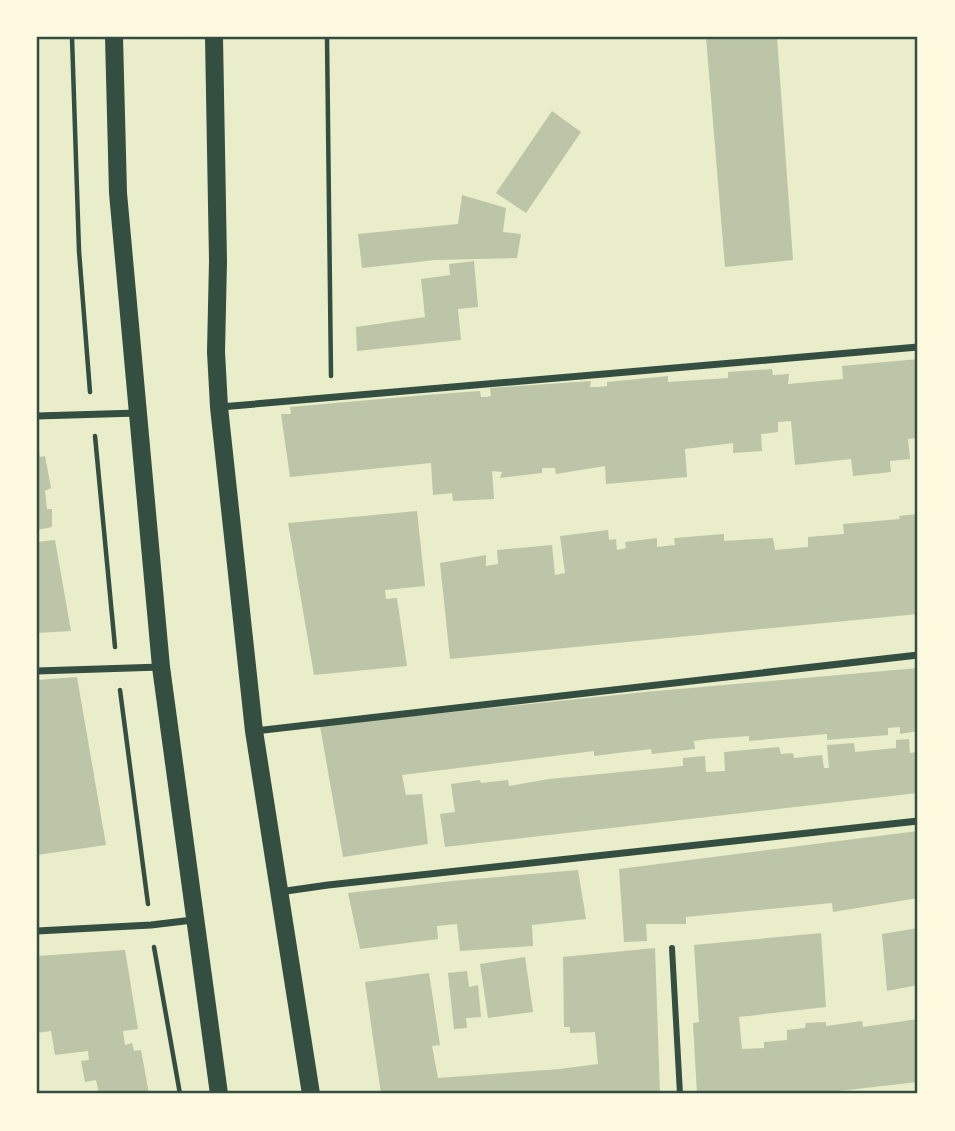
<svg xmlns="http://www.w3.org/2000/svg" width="955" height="1131" viewBox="0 0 955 1131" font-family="Inter,sans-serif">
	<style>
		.building { fill: #bcc5a7 }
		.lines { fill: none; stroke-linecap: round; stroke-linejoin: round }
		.path { stroke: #344e41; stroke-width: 4.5 }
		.pedestrian { stroke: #344e41; stroke-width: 6 }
		.minor { stroke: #344e41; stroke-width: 7 }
		.primary { stroke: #344e41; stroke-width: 18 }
		.neatline { fill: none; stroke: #344e41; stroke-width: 2.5 }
	</style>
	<rect width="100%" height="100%" fill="#e9edc9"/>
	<g class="building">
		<polygon points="706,37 777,37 793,260 725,267"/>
		<polygon points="552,111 581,132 526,213 496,193"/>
		<polygon points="462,195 506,208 503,232 521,234 517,258 435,260 362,268 358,234 458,224"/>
		<polygon points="474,261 478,307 458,309 461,340 357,351 356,327 425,317 421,279 450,275 449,264"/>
		<polygon points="918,359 918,438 908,439 910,459 890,461 891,472 853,476 851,459 795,465 791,421 778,422 778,432 761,434 762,451 733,453 733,443 685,449 687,477 606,484 605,466 556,474 555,468 542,468 542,473 500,478 502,472 492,471 494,499 453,501 452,493 433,495 431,463 290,477 281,414 291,414 290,407 426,395 480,391 481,397 486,397 491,396 490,388 591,381 590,387 598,387 607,386 607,382 668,376 668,382 728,378 728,372 772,369 773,375 789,374 788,384 843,379 842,366"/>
		<polygon points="37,441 40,457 45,456 51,488 45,491 47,509 52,509 52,527 37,530"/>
		<polygon points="417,511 425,586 385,590 386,599 397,598 407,666 314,675 288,523"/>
		<polygon points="918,514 918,614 450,659 440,563 486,555 486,566 498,564 497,550 552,545 555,575 565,573 560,536 608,530 609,540 616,539 617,550 626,548 625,542 657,538 657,547 675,545 674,538 724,534 724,541 773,538 775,550 808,547 808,537 844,534 843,524 900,519 899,516"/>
		<polygon points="55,540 71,631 37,633 37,542"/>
		<polygon points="918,668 918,731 900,734 900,727 888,728 888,735 827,740 827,734 749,741 749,736 709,739 694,741 695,749 652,754 651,749 594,756 594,751 402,775 406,795 422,794 428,844 343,857 320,726 645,692"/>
		<polygon points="77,677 106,845 37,855 37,799 39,798 37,680"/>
		<polygon points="909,739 910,753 918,752 918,793 445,847 440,814 455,812 451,784 480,780 481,783 508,780 509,786 549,779 683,766 683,758 705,756 706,772 725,771 724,752 779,747 781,754 793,753 794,758 822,755 824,768 829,768 827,745 854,743 855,752 896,748 896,740"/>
		<polygon points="918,831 918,898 833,912 832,903 686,917 686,924 646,924 647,941 624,942 619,869"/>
		<polygon points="578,870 586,919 532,925 533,946 460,951 457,924 437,926 438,939 360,949 348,893 452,881"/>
		<polygon points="918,928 918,985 887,991 882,934"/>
		<polygon points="821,933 826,1007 739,1017 742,1049 764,1048 764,1042 787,1040 787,1030 805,1028 806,1023 826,1022 826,1026 862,1021 863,1027 918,1019 918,1082 812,1094 697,1094 693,1023 699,1022 694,945"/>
		<polygon points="655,948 660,1094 381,1094 365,982 429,973 440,1045 432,1046 438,1078 560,1069 598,1064 595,1032 570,1033 570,1027 564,1027 563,957"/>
		<polygon points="125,950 138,1029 123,1031 125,1045 132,1043 134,1051 141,1050 149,1094 99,1094 96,1080 85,1082 81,1061 89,1060 88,1051 55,1055 51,1031 37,1033 37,956"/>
		<polygon points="525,957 533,1012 488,1018 480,964"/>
		<polygon points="467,971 469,987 478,985 481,1017 466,1018 467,1028 454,1029 448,973"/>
	</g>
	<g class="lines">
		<g class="path">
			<polyline points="72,37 79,251 90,392"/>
			<polyline points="327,37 331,376"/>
			<polyline points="95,436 115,647"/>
			<polyline points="120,690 148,904"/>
			<polyline points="154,947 180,1094"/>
		</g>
		<polyline class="pedestrian" points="672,948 680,1094"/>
		<g class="minor">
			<polyline points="220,407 918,347"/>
			<polyline points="37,416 138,413"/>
			<polyline points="37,671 161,667"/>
			<polyline points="255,731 918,655"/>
			<polyline points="279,892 328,885 918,821"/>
			<polyline points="37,931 151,925 193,920"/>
		</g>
		<g class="primary">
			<polyline points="114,37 118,193 161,667 219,1094"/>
			<polyline points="214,37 218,261 216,352 219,407 254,731 311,1094"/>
		</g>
	</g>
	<rect width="955" height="1131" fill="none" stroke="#fefae0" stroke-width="77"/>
	<rect x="38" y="38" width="878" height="1054" class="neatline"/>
</svg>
